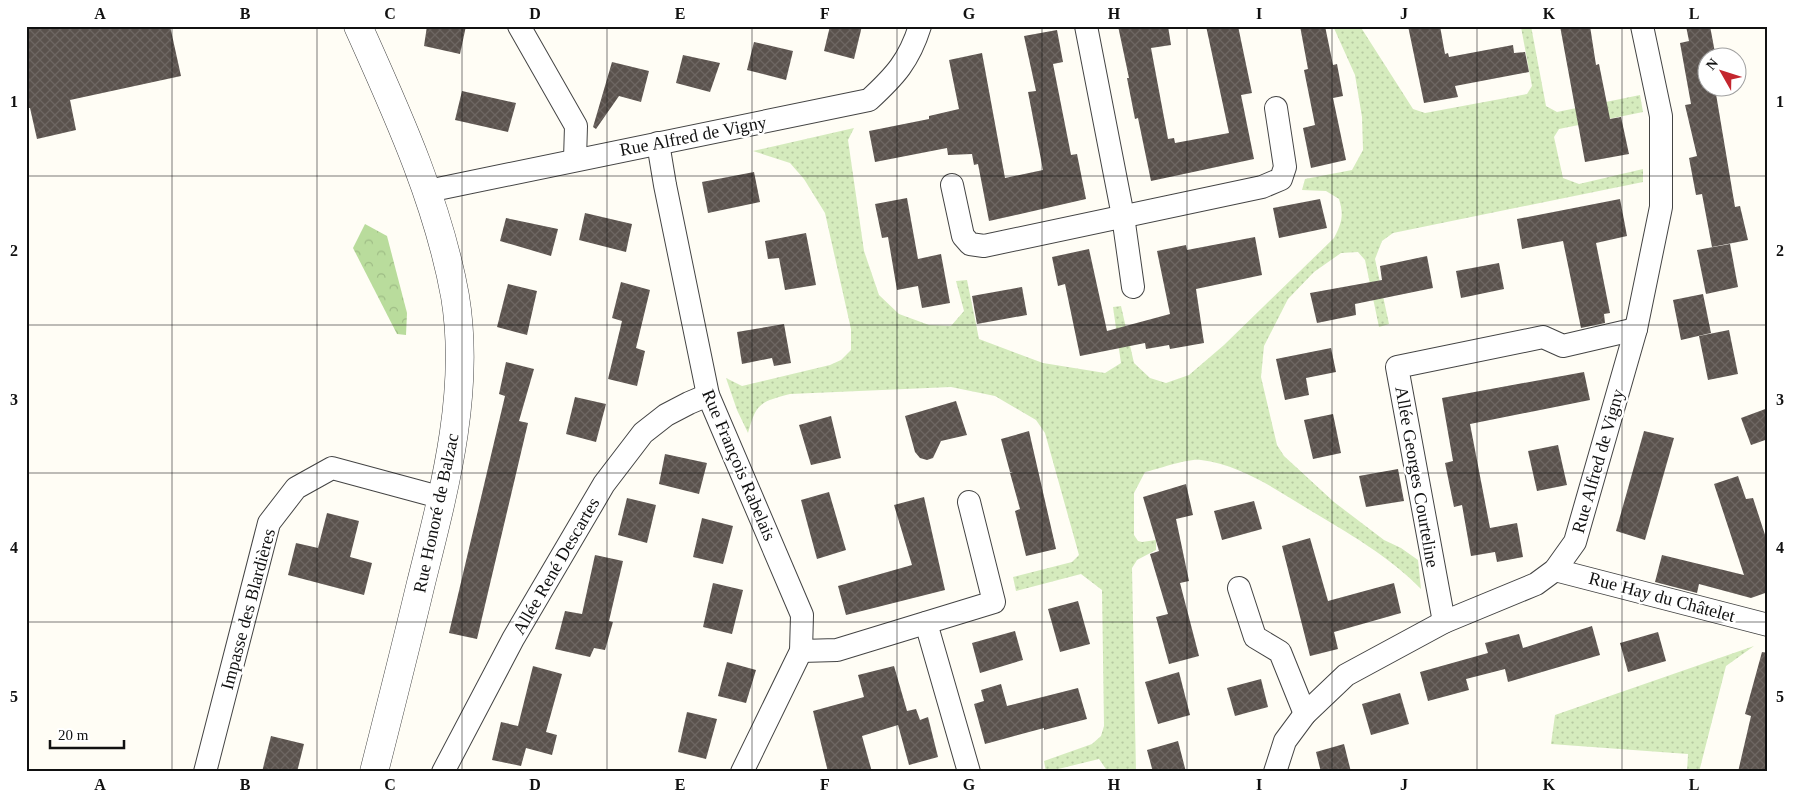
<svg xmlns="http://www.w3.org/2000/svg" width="1794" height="798" viewBox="0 0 1794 798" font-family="Georgia,serif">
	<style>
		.green { fill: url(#green-dots) }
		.forest { fill: url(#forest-crowns) }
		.building { fill: url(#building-cross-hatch) }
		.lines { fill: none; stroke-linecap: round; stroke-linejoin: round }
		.minor-casing { stroke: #444; stroke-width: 24 }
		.tertiary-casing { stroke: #444; stroke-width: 29 }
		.minor { stroke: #fff; stroke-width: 22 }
		.tertiary { stroke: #fff; stroke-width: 28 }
		.grid { fill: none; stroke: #111; stroke-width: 1; stroke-opacity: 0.55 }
		.labels { text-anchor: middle; stroke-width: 5; stroke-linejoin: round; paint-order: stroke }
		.street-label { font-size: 18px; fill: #111; stroke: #fff }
		.neatline { fill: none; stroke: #111; stroke-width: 2 }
		.grid-label { font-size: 16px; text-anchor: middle; font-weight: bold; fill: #111 }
	</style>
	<defs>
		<pattern id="green-dots" width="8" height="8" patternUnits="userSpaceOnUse" patternTransform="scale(1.25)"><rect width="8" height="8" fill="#d5ebbd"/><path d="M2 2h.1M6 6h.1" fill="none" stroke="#b6c8a1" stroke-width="1.8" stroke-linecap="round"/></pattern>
		<pattern id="forest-crowns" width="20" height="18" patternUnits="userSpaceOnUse" patternTransform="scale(1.25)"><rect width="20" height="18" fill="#b9dc9c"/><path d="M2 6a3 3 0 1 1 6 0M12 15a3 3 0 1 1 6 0" fill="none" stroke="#9ebc85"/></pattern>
		<pattern id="building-cross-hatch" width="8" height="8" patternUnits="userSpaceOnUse" patternTransform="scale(1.25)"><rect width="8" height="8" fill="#5a524d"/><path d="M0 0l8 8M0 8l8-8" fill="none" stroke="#6d6662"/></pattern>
	</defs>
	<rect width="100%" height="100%" fill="#fffdf5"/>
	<g class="green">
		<path d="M1333,26H1360L1413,109L1425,113L1527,94L1532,86L1521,27L1531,26L1546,106L1557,112L1640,95L1643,112L1559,129L1554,137L1563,178L1579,184L1643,169V182L1393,233L1382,241L1375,259L1389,324L1379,327L1365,260L1358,252L1341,253L1314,272L1288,299L1264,346L1261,377L1277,445L1284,456L1334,502L1384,540L1401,548L1418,560L1421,589C1389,556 1348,533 1308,509C1275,489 1241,465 1201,460C1188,458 1159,469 1145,472L1134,493V535L1138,541L1142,542L1156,540V550L1137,560L1132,568L1136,772H1108L1099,759L1046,772L1044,761L1092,744L1101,736L1104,726L1102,590L1081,574L1016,591L1013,577L1072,562L1079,555L1045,433L1036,420L995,396L951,387L790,394C760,402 756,403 748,433L737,410L726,378L742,386L830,365L841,360L851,350V329L825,213L804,179L790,163L753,151L854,128L848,140L864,251L879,295L899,314L929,325L951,326L964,311L956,281L967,280L979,339L1043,363L1105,373L1121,363L1113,307L1121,306L1134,363L1150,378L1166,383L1189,375L1224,345L1334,238C1342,223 1344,215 1339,199L1326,191L1302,190L1305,179L1352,170L1363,150L1362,117L1355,75Z"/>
		<polygon points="1754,646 1726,666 1699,772 1687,772 1688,754 1551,744 1555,715"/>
	</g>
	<polygon class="forest" points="365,224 387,236 407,313 406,335 397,334 353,248"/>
	<g class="building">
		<polygon points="26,26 170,26 181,76 70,100 76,130 37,139 30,108 26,108"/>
		<polygon points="427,26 466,26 460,54 424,46"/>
		<polygon points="830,26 862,26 854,59 824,51"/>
		<polygon points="1118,26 1168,26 1171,45 1151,48 1168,139 1174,138 1175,143 1229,133 1206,26 1238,26 1252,93 1241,95 1254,159 1151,181 1138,118 1135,119 1127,78 1129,78"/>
		<polygon points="1300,26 1325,26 1333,65 1337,64 1343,96 1333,98 1346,160 1311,168 1303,128 1315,125 1304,70 1308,69"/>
		<polygon points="1408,26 1440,26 1445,54 1448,53 1449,57 1513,45 1514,53 1525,52 1529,72 1455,86 1458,97 1424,103"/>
		<polygon points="1560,26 1590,26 1596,65 1599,64 1610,119 1621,117 1629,154 1585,162"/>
		<polygon points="1686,26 1710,26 1716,58 1706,58 1706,88 1715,88 1735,207 1740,206 1748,240 1712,247 1702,194 1696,195 1689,158 1697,156 1685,105 1691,104 1680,43 1689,41"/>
		<polygon points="1057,30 1063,62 1053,64 1071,155 1077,154 1086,199 989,221 978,164 974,165 972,154 948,155 947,148 875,162 869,131 929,119 929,116 959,109 949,60 982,53 1005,178 1043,170 1028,92 1036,91 1024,36"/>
		<polygon points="754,42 793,51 786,80 747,70"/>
		<polygon points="683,55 720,63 710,92 676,83"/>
		<polygon points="612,62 649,71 641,102 619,96 596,129 593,127"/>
		<polygon points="462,91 516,103 508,132 455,120"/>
		<polygon points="754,172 760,202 708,213 702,182"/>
		<polygon points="907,198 918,259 941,254 950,303 922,308 918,286 897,290 888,237 882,238 875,204"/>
		<polygon points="1320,199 1327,228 1279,238 1273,208"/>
		<polygon points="1620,199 1627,236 1596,243 1610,313 1604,314 1605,323 1581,328 1563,241 1522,249 1517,219"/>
		<polygon points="585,213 632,224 626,252 579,240"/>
		<polygon points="506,218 558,229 551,256 500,241"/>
		<polygon points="806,233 816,285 785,290 779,258 768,259 765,241"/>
		<polygon points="1255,237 1262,275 1196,289 1204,343 1170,349 1169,345 1146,349 1145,343 1080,356 1065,284 1058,286 1052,257 1089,249 1107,331 1170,314 1157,251 1186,245 1187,250"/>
		<polygon points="1730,244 1738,287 1706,294 1697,250"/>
		<polygon points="1427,256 1433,288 1355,304 1356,315 1317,323 1310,293 1382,280 1380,266"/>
		<polygon points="1499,263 1504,289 1461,298 1456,271"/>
		<polygon points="621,282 650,290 636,348 645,351 637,386 608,379 622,321 612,318"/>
		<polygon points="508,284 537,291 527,335 497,327"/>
		<polygon points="1022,287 1027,315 977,324 972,296"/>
		<polygon points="1703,294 1711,333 1681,340 1673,300"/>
		<polygon points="784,324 791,363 774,366 772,358 742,364 737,332"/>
		<polygon points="1729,330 1738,374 1708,380 1699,336"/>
		<polygon points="1331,348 1336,372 1306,378 1309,395 1285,400 1276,359"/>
		<polygon points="506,362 534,369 519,421 528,423 477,639 449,633 505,396 499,394"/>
		<polygon points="1584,372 1590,400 1470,424 1490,528 1517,523 1523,557 1497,562 1495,552 1471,556 1462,505 1454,507 1445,463 1453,461 1442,398"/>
		<polygon points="575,397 606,404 596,442 566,434"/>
		<polygon points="956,401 967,435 941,441 933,458 927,460 920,458 915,452 905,416"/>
		<polygon points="1768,408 1768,439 1751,445 1741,418"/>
		<polygon points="1333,414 1341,453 1313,459 1304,420"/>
		<polygon points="831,416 841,458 811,465 799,425"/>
		<polygon points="1029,431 1056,549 1026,556 1015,511 1020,509 1010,473 1013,473 1010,472 1001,439"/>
		<polygon points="1644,431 1674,438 1645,540 1616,531"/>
		<polygon points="1558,445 1567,485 1537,491 1528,451"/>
		<polygon points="665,454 707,463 699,494 659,484"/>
		<polygon points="1398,469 1404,501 1366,507 1359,476"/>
		<polygon points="1738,476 1746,499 1753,498 1768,544 1768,592 1751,598 1699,584 1697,593 1655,582 1662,555 1744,575 1714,484"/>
		<polygon points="1186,484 1193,515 1176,519 1189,581 1180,583 1199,656 1169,664 1156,617 1168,614 1150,554 1159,551 1143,497"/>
		<polygon points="829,492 846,550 817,559 801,500"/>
		<polygon points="924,497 945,590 846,615 838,586 912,565 894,505"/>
		<polygon points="627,498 656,505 647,543 618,535"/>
		<polygon points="1254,501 1262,529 1222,540 1214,511"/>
		<polygon points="327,513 359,521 350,557 372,563 364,595 288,575 296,543 318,548"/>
		<polygon points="702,518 733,526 723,564 693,557"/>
		<polygon points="1310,538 1328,601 1394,583 1401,613 1334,632 1338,649 1310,656 1282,546"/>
		<polygon points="595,555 623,561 609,621 613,622 605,650 594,648 590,657 555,649 565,611 582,614"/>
		<polygon points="713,583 743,590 732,634 703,627"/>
		<polygon points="1078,601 1090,644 1060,652 1048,609"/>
		<polygon points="1592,626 1600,655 1508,682 1505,669 1466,679 1469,690 1428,701 1420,672 1488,653 1485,643 1519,634 1523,648"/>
		<polygon points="1015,631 1023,660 980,673 972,643"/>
		<polygon points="1658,632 1666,661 1628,672 1620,643"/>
		<polygon points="1762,652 1768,653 1768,772 1738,772 1751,716 1745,714"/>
		<polygon points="727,662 756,670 746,703 718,696"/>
		<polygon points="533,666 562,674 546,732 557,735 552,755 526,748 521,766 492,760 501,722 518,726"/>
		<polygon points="894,666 907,711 916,709 920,720 928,717 938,757 909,765 898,725 862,736 872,772 828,772 813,711 864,697 858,675"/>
		<polygon points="1179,672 1190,715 1158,724 1145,682"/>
		<polygon points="1261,679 1268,707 1235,716 1227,688"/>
		<polygon points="1001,684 1007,706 1078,688 1087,719 1044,730 1044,728 985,744 974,704 984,701 981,690"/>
		<polygon points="1400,693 1409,724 1371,735 1362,704"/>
		<polygon points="687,712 717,719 706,759 678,752"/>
		<polygon points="271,736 304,744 297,772 262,772"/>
		<polygon points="1178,741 1186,772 1153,772 1147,750"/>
		<polygon points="1344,744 1351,772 1321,772 1316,752"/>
	</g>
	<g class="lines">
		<g class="minor-casing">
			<g id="minor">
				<polyline points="519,26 576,126 575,159"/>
				<polyline points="1086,26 1123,216 1133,287"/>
				<polyline points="658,143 665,185 708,395 802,615 801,651 742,772"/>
				<polyline points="952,185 963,236 970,244 984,246 1262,187 1281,179 1285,167 1276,108"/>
				<path d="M428,191L869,100C895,76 909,61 920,26"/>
				<polyline points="1555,570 1768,625"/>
				<polyline points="1239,588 1255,637 1280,652 1305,714"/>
				<polyline points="1444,622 1397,367 1543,337 1563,346 1636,329"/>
				<polyline points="926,623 969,772"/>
				<polyline points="801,651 837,650 994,602 969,502"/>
				<polyline points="205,772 269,523 296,488 332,468 443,498"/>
				<polyline points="443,772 513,639 604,484 643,433 666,415 689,403 708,395"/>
				<polyline points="1275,772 1285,741 1305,714 1346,675 1444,622 1536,584 1555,570 1575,542 1636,329 1661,207 1661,116 1642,26"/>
			</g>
		</g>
		<g class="tertiary-casing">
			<path id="tertiary" d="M358,26C397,113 438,202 455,296C471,392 444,491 421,583C406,646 390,709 374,772"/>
		</g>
		<use href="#minor" class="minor"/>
		<use href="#tertiary" class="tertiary"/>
	</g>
	<path class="grid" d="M172,26V772M317,26V772M462,26V772M607,26V772M752,26V772M897,26V772M1042,26V772M1187,26V772M1332,26V772M1477,26V772M1622,26V772M26,176H1768M26,325H1768M26,473H1768M26,622H1768"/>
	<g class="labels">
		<g class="street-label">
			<text transform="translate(693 136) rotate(-11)" y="6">Rue Alfred de Vigny</text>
			<text transform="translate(1598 461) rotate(-74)" y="6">Rue Alfred de Vigny</text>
			<text transform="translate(739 465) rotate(67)" y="6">Rue François Rabelais</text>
			<text transform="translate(1417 477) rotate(80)" y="6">Allée Georges Courteline</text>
			<text transform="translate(436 513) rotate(-78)" y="6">Rue Honoré de Balzac</text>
			<text transform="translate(556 566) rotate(-60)" y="6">Allée René Descartes</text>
			<text transform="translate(1662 597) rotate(15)" y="6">Rue Hay du Châtelet</text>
			<text transform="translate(248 609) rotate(-75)" y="6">Impasse des Blardières</text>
		</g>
	</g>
	<rect width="1794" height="798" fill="none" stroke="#ffffff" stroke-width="55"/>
	<g transform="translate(1722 72) rotate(309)"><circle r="24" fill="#ffffff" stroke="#a0a0a0"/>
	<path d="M0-4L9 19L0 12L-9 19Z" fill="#c4262e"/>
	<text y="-8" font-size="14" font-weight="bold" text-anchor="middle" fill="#111111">N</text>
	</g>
	<path d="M50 740v8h74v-8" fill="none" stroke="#111111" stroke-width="2.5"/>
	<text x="58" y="740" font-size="15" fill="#111111" stroke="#ffffff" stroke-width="4" paint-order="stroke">20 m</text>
	<rect x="28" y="28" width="1738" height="742" class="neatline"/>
	<g class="grid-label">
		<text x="100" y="19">A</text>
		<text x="245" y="19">B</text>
		<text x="390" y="19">C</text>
		<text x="535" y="19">D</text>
		<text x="680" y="19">E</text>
		<text x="825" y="19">F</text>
		<text x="969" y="19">G</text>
		<text x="1114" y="19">H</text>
		<text x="1259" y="19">I</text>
		<text x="1404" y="19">J</text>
		<text x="1549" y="19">K</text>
		<text x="1694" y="19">L</text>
		<text x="14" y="107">1</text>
		<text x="1780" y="107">1</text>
		<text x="14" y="256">2</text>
		<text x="1780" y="256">2</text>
		<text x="14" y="405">3</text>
		<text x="1780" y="405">3</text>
		<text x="14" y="553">4</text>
		<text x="1780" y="553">4</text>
		<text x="14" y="702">5</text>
		<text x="1780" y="702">5</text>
		<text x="100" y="790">A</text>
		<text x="245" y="790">B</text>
		<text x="390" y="790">C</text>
		<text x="535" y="790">D</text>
		<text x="680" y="790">E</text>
		<text x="825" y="790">F</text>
		<text x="969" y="790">G</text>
		<text x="1114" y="790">H</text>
		<text x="1259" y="790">I</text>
		<text x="1404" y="790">J</text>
		<text x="1549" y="790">K</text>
		<text x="1694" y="790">L</text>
	</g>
</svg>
